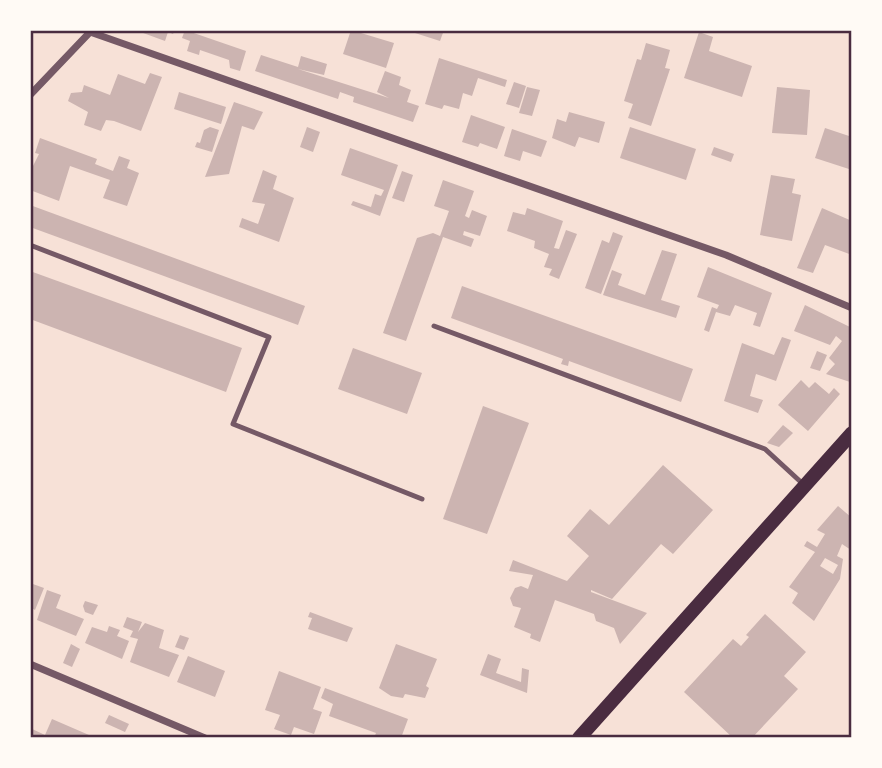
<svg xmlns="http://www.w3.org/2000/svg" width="882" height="768" viewBox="0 0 882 768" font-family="Figtree,sans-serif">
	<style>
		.building { fill: #ccb4b1; fill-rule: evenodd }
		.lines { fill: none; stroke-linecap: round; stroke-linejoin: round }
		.service { stroke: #755966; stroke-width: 5 }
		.minor { stroke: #755966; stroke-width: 7 }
		.secondary { stroke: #4a2c40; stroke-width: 14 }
		.neatline { fill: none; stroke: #4a2c40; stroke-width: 2.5 }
	</style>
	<rect width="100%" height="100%" fill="#f7e1d7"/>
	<g class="building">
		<polygon points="135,30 175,30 173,34 168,32 165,41"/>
		<polygon points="185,30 246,51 240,71 230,68 229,60 200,50 199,55 187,51 190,41 182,38"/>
		<polygon points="351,30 394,43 386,68 343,54"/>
		<polygon points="416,30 444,30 440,41 415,33"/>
		<polygon points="699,32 713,37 709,51 752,66 742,97 684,78"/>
		<polygon points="646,43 670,50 665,68 670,69 651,126 628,118 633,104 624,101 637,59 641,60"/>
		<polygon points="261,55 298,67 301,56 327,64 324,75 298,69 389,98 377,92 385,71 401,77 399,85 411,90 407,102 419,106 413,122 353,102 354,97 340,92 338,99 255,71"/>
		<polygon points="439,58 507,80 505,87 478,78 472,96 463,93 459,109 444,105 442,109 425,104"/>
		<polygon points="150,73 162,77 141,131 114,121 106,120 101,131 84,125 88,112 68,101 71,93 82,92 84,85 110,95 118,74 145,84"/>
		<polygon points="514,82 526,86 519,108 506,104"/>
		<polygon points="527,87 540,90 532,116 519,113"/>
		<polygon points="777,87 810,90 807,135 772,133"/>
		<polygon points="179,92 226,107 221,124 174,109"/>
		<polygon points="234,102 263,112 254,130 242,126 229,174 205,177"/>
		<polygon points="569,112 605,122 599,143 579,137 575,147 552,138 557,119 566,122"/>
		<polygon points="471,115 505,127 497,149 480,143 478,147 462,142"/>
		<polygon points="210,127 219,130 212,152 195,147 197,142 200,143 204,130"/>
		<polygon points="307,127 320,132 313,152 300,147"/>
		<polygon points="630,127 696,149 686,180 620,158"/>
		<polygon points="825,128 852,137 852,170 815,158"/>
		<polygon points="512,129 547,141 541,157 523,151 520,161 504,156"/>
		<polygon points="40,138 97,159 95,164 113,171 119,156 130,160 127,168 139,173 127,206 103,198 110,180 70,166 59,201 30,190 30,172 39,154 35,153"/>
		<polygon points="714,147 734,154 731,162 711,155"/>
		<polygon points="350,148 398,165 380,216 351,205 353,201 371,207 375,194 381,196 384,190 341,175"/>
		<polygon points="263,170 277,176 273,189 294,198 279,242 239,227 242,218 258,224 265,204 252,202"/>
		<polygon points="402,171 413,175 404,202 392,198"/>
		<polygon points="771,175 795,179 792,193 801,195 792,241 760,235"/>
		<polygon points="443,180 474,191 465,216 469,218 472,210 487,216 480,236 464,231 463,235 474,239 471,247 443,237 406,341 383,333 417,238 433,233 440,236 449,211 434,206"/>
		<polygon points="30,205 305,306 298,325 30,227"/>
		<polygon points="527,208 563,221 554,248 559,249 566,230 577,234 559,279 549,275 552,269 544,267 549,254 534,248 535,241 507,231 513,212 525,215"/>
		<polygon points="822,208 852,221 852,255 825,245 813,273 797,268"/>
		<polygon points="613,232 623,236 601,294 585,288 602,240 609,243"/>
		<polygon points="662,250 677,254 661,300 680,306 676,318 603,295 612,270 622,274 618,285 645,295"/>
		<polygon points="708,267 772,293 760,327 753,325 757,313 735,305 730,316 716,312 709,332 704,330 712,307 717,309 719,305 697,297"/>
		<polygon points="30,271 242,348 226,392 30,319"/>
		<polygon points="462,286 693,369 681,402 569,361 568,366 561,364 563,359 451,318"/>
		<polygon points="805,305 852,328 850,382 826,374 835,364 829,358 842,341 836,336 830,345 794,331"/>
		<polygon points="782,337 791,340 776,381 756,374 750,396 763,400 758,413 724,401 742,343 774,355"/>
		<polygon points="353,348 422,373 407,414 338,389"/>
		<polygon points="817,351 827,355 820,371 810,368"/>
		<polygon points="801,380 809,388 815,382 829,394 834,388 840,394 808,431 778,405"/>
		<polygon points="483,406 529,423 487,534 443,519"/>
		<polygon points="783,425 793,433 779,447 767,443"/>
		<polygon points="663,465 713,510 673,554 661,544 612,599 591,590 591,592 647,613 620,644 614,628 596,621 594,614 555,600 540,642 530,638 531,634 514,627 521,608 513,606 510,598 515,588 521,586 528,589 533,575 509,571 513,560 567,581 589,556 567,536 590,509 609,525"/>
		<path d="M838,506L852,518V546L851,550L842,544L837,556L843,559L840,579L814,621L792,603L798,593L789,587L815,552L804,546L807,541L817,547L825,534L817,530ZM825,558L838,565L833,574L820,566Z"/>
		<polygon points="30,583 44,588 35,610 30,607"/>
		<polygon points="47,590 61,595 56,608 84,619 76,636 37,620"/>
		<polygon points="85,601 98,605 93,615 85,612 83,606"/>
		<polygon points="310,612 353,628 347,642 308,629 312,618 308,617"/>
		<polygon points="765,614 806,652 784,676 798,689 752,738 733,738 684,692 733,639 741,646 749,637 746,635"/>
		<polygon points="127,617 142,622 138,632 145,623 164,630 159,648 179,655 169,677 130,662 138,639 130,637 133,631 123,627"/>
		<polygon points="109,626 120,630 117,636 129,641 122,659 85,643 92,627 107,632"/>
		<polygon points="180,635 189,638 184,650 175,647"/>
		<polygon points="71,644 80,649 72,667 63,663"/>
		<polygon points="396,644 437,659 426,686 429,688 425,698 405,694 403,698 391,696 379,688"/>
		<polygon points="488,654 501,659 496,673 521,682 522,668 529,670 527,693 480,675"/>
		<polygon points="188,656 225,671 215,697 177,682"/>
		<polygon points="279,671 321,687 313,709 322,712 314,734 294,727 291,735 274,729 280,715 265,710"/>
		<polygon points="325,688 408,719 401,738 374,738 376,733 329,716 333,704 321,698"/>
		<polygon points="109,715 129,724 125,732 105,723"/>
		<polygon points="52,719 89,735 88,738 30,738 30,728 45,735"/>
	</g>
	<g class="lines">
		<g class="service">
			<polyline points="30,245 269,337 233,424 422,499"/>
			<polyline points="434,326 765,449 803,484"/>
		</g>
		<g class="minor">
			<polyline points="90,32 726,255 852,308"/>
			<polyline points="30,95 92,30"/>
			<polyline points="30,664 205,738"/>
		</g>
		<polyline class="secondary" points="579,738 852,433"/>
	</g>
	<rect width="882" height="768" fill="none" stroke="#fffaf5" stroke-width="63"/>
	<rect x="32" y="32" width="818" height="704" class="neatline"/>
</svg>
